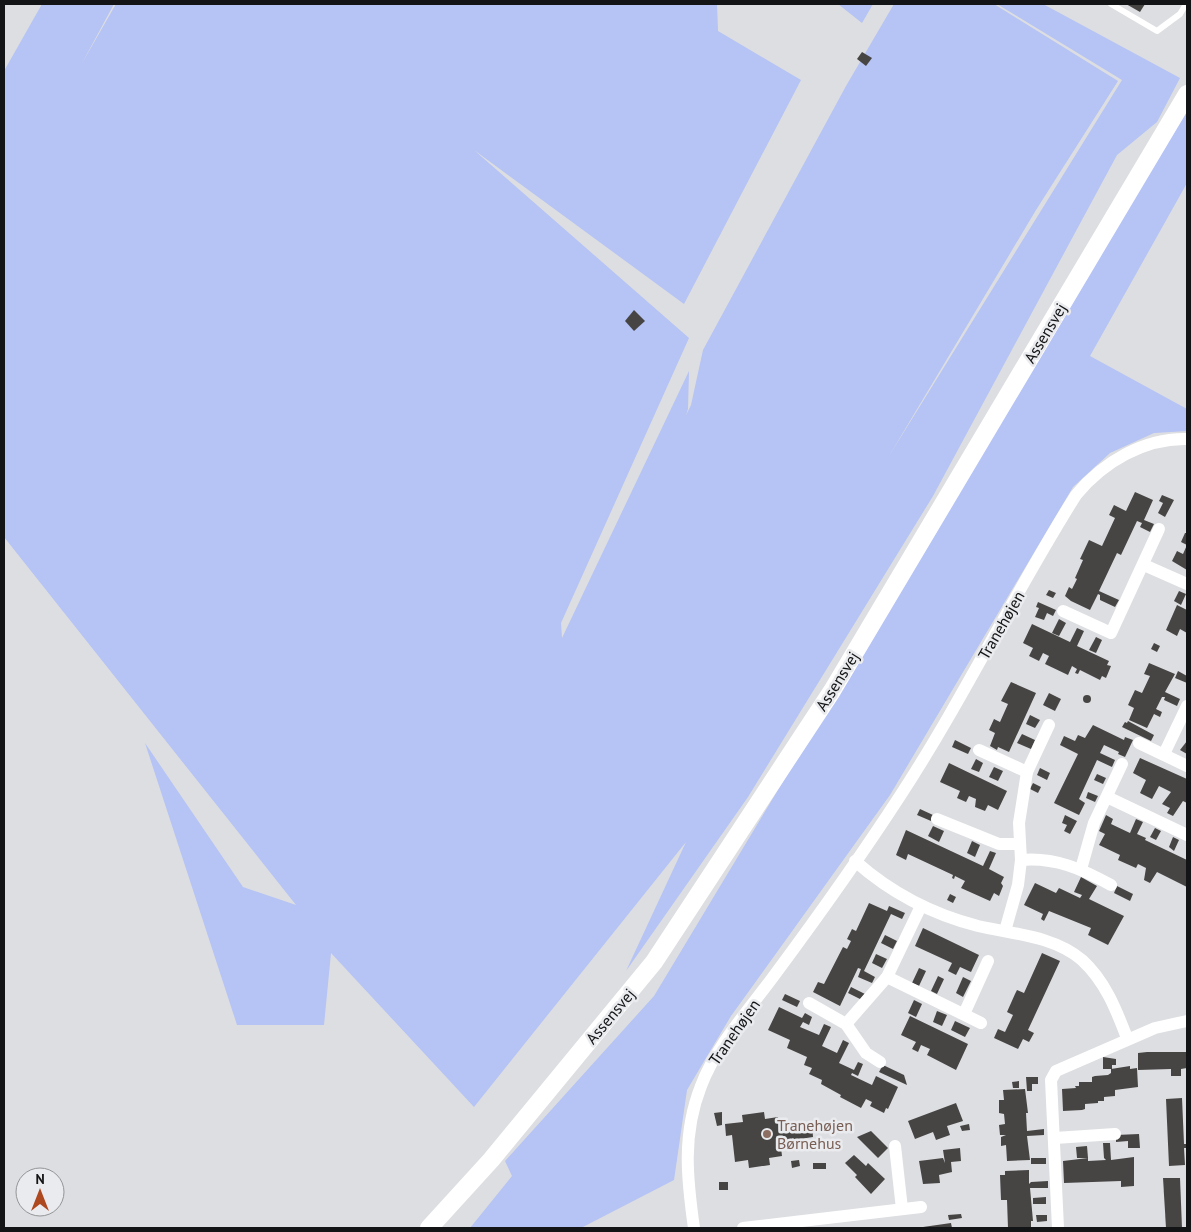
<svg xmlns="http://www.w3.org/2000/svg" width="1191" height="1232" viewBox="0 0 1191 1232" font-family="'PT Sans',sans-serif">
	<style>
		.green { fill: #b5c3f5 }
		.building { fill: #474544 }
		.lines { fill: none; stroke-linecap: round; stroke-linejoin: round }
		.lane { stroke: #fff; stroke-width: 6 }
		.street { stroke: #fff; stroke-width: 12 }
		.secondary { stroke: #fff; stroke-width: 18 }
		.education-dot { fill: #8d6e63; stroke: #eaebee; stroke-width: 2 }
		.labels { text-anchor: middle; stroke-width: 5; stroke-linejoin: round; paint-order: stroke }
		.street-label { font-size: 16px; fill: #131415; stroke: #eaebee }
		.education-label { font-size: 16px; fill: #785e54; stroke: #eaebee; text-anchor: start }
	</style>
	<rect width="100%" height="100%" fill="#dddee1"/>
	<g class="green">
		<polygon points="42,4 114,4 81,65 116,4 717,4 718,31 801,80 684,304 474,150 689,338 561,623 562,638 689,371 688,409 686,415 691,405 703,350 846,86 894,4 994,4 1118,81 1036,210 889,456 1122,80 997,4 1043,4 1180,78 1157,122 1117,155 933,496 748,797 626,971 686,842 474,1107 331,953 324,1025 237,1025 145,743 243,887 296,905 4,537 4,71"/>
		<polygon points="838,4 873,4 862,23"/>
		<polygon points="1187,110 1187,183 1090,356 1187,409 1187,431 1154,433 1110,453 1073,487 890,795 731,1016 687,1090 674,1180 581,1228 470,1228 512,1176 505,1161 654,996"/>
	</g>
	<g class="building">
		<polygon points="1126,4 1145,4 1140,12"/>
		<polygon points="862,52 872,58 866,66 857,59"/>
		<polygon points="634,310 645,321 634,331 625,321"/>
		<polygon points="1135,492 1153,500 1144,520 1154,524 1150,532 1140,527 1142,523 1137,521 1121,555 1117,553 1099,591 1119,600 1115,607 1100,600 1100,595 1098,594 1090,610 1071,601 1065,596 1069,587 1072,589 1077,579 1075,578 1083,560 1080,559 1089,540 1102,546 1115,518 1109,515 1114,505 1126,511"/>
		<polygon points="1162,495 1174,500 1165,517 1158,513 1163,503 1159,501"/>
		<polygon points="1185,533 1187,533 1187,570 1172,561 1177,551 1183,554 1187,545 1181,542"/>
		<polygon points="1049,590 1056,593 1053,598 1046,595"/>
		<polygon points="1179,591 1186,594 1181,605 1174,601"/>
		<polygon points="1038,602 1056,610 1053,616 1047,613 1044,620 1035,617 1039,608 1036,607"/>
		<polygon points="1177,605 1187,610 1187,633 1180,629 1177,636 1166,630"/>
		<polygon points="1059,619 1066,623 1059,636 1052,633"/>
		<polygon points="1032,624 1070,642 1077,628 1084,631 1077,646 1109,661 1107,665 1111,666 1106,678 1102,676 1100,680 1080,670 1078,674 1075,673 1077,669 1072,666 1068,675 1045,664 1049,656 1043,653 1039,661 1029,656 1033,648 1023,643"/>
		<polygon points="1096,637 1102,640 1096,653 1089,650"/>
		<polygon points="1154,643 1160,646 1157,652 1151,649"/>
		<polygon points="1149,663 1175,674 1165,692 1180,699 1177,706 1164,700 1165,697 1162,697 1156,709 1162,712 1160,717 1154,714 1147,728 1129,720 1134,708 1128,705 1135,690 1142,693 1150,676 1144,674"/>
		<polygon points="1178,671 1187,676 1187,683 1175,678"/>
		<polygon points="1011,682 1036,693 1009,752 998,747 997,750 990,746 995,733 989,730 994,719 1000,722 1008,704 1001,701"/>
		<polygon points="1049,693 1061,699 1055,711 1043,705"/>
		<circle cx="1087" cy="699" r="4"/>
		<polygon points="1030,715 1040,720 1035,728 1026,724"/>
		<polygon points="1128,721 1154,735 1151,741 1122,727 1125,722 1127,723"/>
		<polygon points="1093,725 1124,740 1125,737 1133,740 1125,757 1118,754 1119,752 1104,745 1100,753 1115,760 1112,767 1097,760 1079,799 1085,803 1079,815 1054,803 1078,754 1060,745 1064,736 1075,741 1078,735 1085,738"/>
		<polygon points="1022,734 1035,740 1031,749 1017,743"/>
		<polygon points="955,740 971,748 968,754 952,747"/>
		<polygon points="1187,741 1187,754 1180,750"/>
		<polygon points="1140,758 1187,779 1187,803 1183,801 1173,816 1167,813 1170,808 1162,804 1171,792 1159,786 1152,799 1140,793 1146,780 1133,773"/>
		<polygon points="976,759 983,763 979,772 971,769"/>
		<polygon points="949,763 1007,791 998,810 988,805 985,811 975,807 976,799 969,796 966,802 957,798 960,791 940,782"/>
		<polygon points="994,767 1003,771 998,781 989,777"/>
		<polygon points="1040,768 1050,773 1047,780 1037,775"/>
		<polygon points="1097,774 1106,778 1103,784 1094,780"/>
		<polygon points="1033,783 1041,787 1038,793 1030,789"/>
		<polygon points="1088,792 1098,796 1095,802 1086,798"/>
		<polygon points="920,809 933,815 931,821 917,815"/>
		<polygon points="1065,815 1077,821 1070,834 1064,831 1067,825 1062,823"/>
		<polygon points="1106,815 1113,819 1111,824 1130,833 1136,819 1143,822 1137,834 1146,838 1145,840 1187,860 1187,887 1157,872 1150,883 1144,880 1146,868 1138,864 1136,868 1118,860 1120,855 1099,845 1105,834 1099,831"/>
		<polygon points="933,826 944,831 939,842 928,836"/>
		<polygon points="1155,828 1161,831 1156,840 1150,837"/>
		<polygon points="906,830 983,866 990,851 996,853 989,869 1004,877 1001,883 1003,886 999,896 994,893 990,901 961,888 965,881 955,876 954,879 952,878 953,875 908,854 906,860 896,855"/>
		<polygon points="1173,837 1179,840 1174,851 1169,847"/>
		<polygon points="972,841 980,845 975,857 967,853"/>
		<polygon points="1081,877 1097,886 1089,899 1124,916 1108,945 1088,935 1091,928 1049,911 1044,921 1041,919 1043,914 1024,905 1035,883 1056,893 1059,888 1080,898 1082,895 1074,892"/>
		<polygon points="1117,886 1133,894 1130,901 1114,893"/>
		<polygon points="950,894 956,897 953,903 947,900"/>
		<polygon points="869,903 887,911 889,906 905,913 902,919 891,914 864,971 875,977 872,983 858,977 861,969 858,968 840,1006 813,992 818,982 824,984 843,947 847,949 851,941 847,939 852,929 856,931"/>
		<polygon points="923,928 979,955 971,972 960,967 956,975 948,971 952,963 915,946"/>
		<polygon points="885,935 897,941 893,949 881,943"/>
		<polygon points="1042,953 1060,961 1028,1030 1034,1033 1029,1042 1023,1039 1018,1049 994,1038 998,1029 1005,1032 1013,1015 1007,1012 1015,994 1017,990 1024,993"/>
		<polygon points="876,954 887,959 882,968 872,963"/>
		<polygon points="919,968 926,971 919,986 912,983"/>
		<polygon points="938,976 944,979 937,994 931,991"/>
		<polygon points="963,977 971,981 963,997 956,993"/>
		<polygon points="851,987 865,994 862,1000 848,993"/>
		<polygon points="785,994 800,1001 797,1007 782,1000"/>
		<polygon points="914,1000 922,1004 916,1017 908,1013"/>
		<polygon points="779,1007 802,1018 805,1013 812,1017 809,1025 803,1022 800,1027 819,1035 824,1024 831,1027 822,1046 837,1053 843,1040 849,1043 839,1063 854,1070 858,1062 863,1064 858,1076 852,1073 851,1075 872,1085 876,1076 898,1087 888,1109 886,1108 884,1113 870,1106 872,1102 866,1099 861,1108 840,1097 841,1095 821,1084 822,1080 809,1074 812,1068 804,1065 807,1057 787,1048 790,1040 768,1030"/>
		<polygon points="937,1011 947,1015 942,1026 933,1022"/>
		<polygon points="910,1016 968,1044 956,1070 927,1055 930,1049 921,1045 918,1052 912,1049 916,1042 901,1035"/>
		<polygon points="955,1021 970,1028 965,1037 951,1030"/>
		<polygon points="1147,1052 1187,1052 1187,1068 1181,1069 1181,1076 1171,1076 1171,1069 1138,1070 1138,1053"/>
		<polygon points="1103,1057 1116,1059 1116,1065 1112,1065 1112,1069 1103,1069"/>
		<polygon points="883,1065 904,1075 907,1085 879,1072"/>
		<polygon points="1130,1066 1130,1069 1137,1068 1138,1087 1115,1090 1115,1096 1104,1097 1104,1101 1098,1101 1098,1103 1085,1104 1085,1109 1082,1110 1063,1111 1062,1089 1076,1088 1075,1086 1079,1086 1079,1082 1092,1082 1092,1077 1095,1076 1108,1075 1111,1073 1111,1069"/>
		<polygon points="1026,1077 1038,1077 1038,1084 1032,1084 1032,1091 1027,1091"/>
		<polygon points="1019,1081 1019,1088 1013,1088 1012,1082"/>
		<polygon points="1025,1089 1028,1113 1026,1113 1027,1131 1044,1129 1044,1135 1027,1136 1030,1160 1007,1161 1006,1145 1001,1146 1001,1137 1006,1135 1000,1135 999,1125 1005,1124 1004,1114 999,1113 999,1100 1004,1100 1003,1090"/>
		<polygon points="1182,1098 1184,1144 1187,1144 1187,1148 1184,1148 1185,1165 1169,1166 1166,1099"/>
		<polygon points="956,1103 963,1121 947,1126 950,1135 936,1140 933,1132 915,1139 908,1121"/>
		<polygon points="722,1112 722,1125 717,1126 714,1113"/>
		<polygon points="764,1112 765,1119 778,1117 779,1133 785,1132 785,1127 812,1123 813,1137 787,1141 786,1138 780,1139 782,1156 769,1158 770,1165 749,1168 748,1160 735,1162 732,1135 726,1136 725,1124 743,1122 742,1115"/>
		<polygon points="969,1124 970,1130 962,1131 960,1126"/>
		<polygon points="871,1131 888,1148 878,1158 857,1137"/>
		<polygon points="1139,1134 1140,1148 1128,1148 1128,1141 1116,1142 1116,1135"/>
		<polygon points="1103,1143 1110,1143 1111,1160 1134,1157 1134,1186 1121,1187 1121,1181 1064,1183 1063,1161 1088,1158 1088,1161 1106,1160 1104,1158"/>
		<polygon points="1087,1146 1088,1158 1077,1158 1076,1147"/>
		<polygon points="960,1148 961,1161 951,1162 952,1172 939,1175 940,1183 923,1184 919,1161 943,1158 945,1163 943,1150"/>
		<polygon points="854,1155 866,1166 868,1163 885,1179 871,1194 855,1177 857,1175 845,1163"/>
		<rect x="1031" y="1158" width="15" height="6"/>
		<polygon points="799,1160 800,1166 792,1168 791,1161"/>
		<rect x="813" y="1163" width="13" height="6"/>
		<polygon points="1029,1170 1029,1184 1031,1182 1048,1181 1048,1188 1030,1188 1033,1221 1031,1221 1031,1228 1008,1228 1007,1200 1001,1200 1000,1175 1005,1175 1005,1171"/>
		<polygon points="1163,1178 1180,1178 1182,1228 1166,1228"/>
		<rect x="719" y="1182" width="9" height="8"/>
		<polygon points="1046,1197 1046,1204 1033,1204 1033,1198"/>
		<polygon points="961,1214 962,1218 949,1220 948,1215"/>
		<polygon points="1036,1215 1047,1215 1047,1221 1037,1222"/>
		<polygon points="951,1223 952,1228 923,1228 923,1227"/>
	</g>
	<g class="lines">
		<polyline class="lane" points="1111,4 1157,31 1180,14 1186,4"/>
		<g class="street">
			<polyline points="1144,565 1187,584"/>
			<polyline points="1063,611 1111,633 1159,529"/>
			<polyline points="1139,743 1187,766"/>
			<polyline points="979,750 1027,772"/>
			<polyline points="1164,754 1187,706"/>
			<polyline points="1107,797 1187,835"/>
			<polyline points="937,819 999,844 1019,844"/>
			<path d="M1021,860C1055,857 1082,869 1111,885"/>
			<path d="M855,861C891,893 931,914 978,926C1013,934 1054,936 1082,960C1105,981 1116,1009 1127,1038"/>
			<polyline points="1081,869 1094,823 1122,764"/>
			<polyline points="1005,931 1018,885 1021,860 1019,823 1027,772 1049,725"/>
			<polyline points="887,977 981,1023"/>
			<polyline points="809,1003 846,1024 866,1053 880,1062"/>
			<polyline points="964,1014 988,961"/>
			<polyline points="846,1024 887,977 921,906"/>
			<polyline points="1055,1138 1115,1134"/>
			<polyline points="895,1146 902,1209"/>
			<path d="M694,1228C687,1179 682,1134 701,1086C717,1044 749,1010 776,973C819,915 861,856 900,796C964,698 1014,593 1076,495C1103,462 1144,438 1187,439"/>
			<polyline points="743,1228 921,1207"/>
			<polyline points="1058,1228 1051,1080 1056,1071 1155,1028 1187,1021"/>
		</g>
		<polyline class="secondary" points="429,1228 491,1160 654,962 832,691 1187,94"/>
	</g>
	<circle class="education-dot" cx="767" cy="1134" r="5"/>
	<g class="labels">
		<g class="street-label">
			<text transform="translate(1045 333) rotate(-59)" y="6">Assensvej</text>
			<text transform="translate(1001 625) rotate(-60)" y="6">Tranehøjen</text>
			<text transform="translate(837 681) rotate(-58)" y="6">Assensvej</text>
			<text transform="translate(610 1016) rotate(-50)" y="6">Assensvej</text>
			<text transform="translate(734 1032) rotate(-55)" y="6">Tranehøjen</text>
		</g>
		<g class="education-label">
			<text x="777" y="1131">Tranehøjen<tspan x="777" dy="18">Børnehus</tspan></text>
		</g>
	</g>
	<rect width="1191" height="1232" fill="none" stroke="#131415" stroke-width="10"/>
	<g transform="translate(40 1192)"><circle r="24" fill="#eaebee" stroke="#949597"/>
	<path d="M0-4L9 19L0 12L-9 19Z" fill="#ae481f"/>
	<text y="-8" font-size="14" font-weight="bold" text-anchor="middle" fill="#131415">N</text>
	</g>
</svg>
